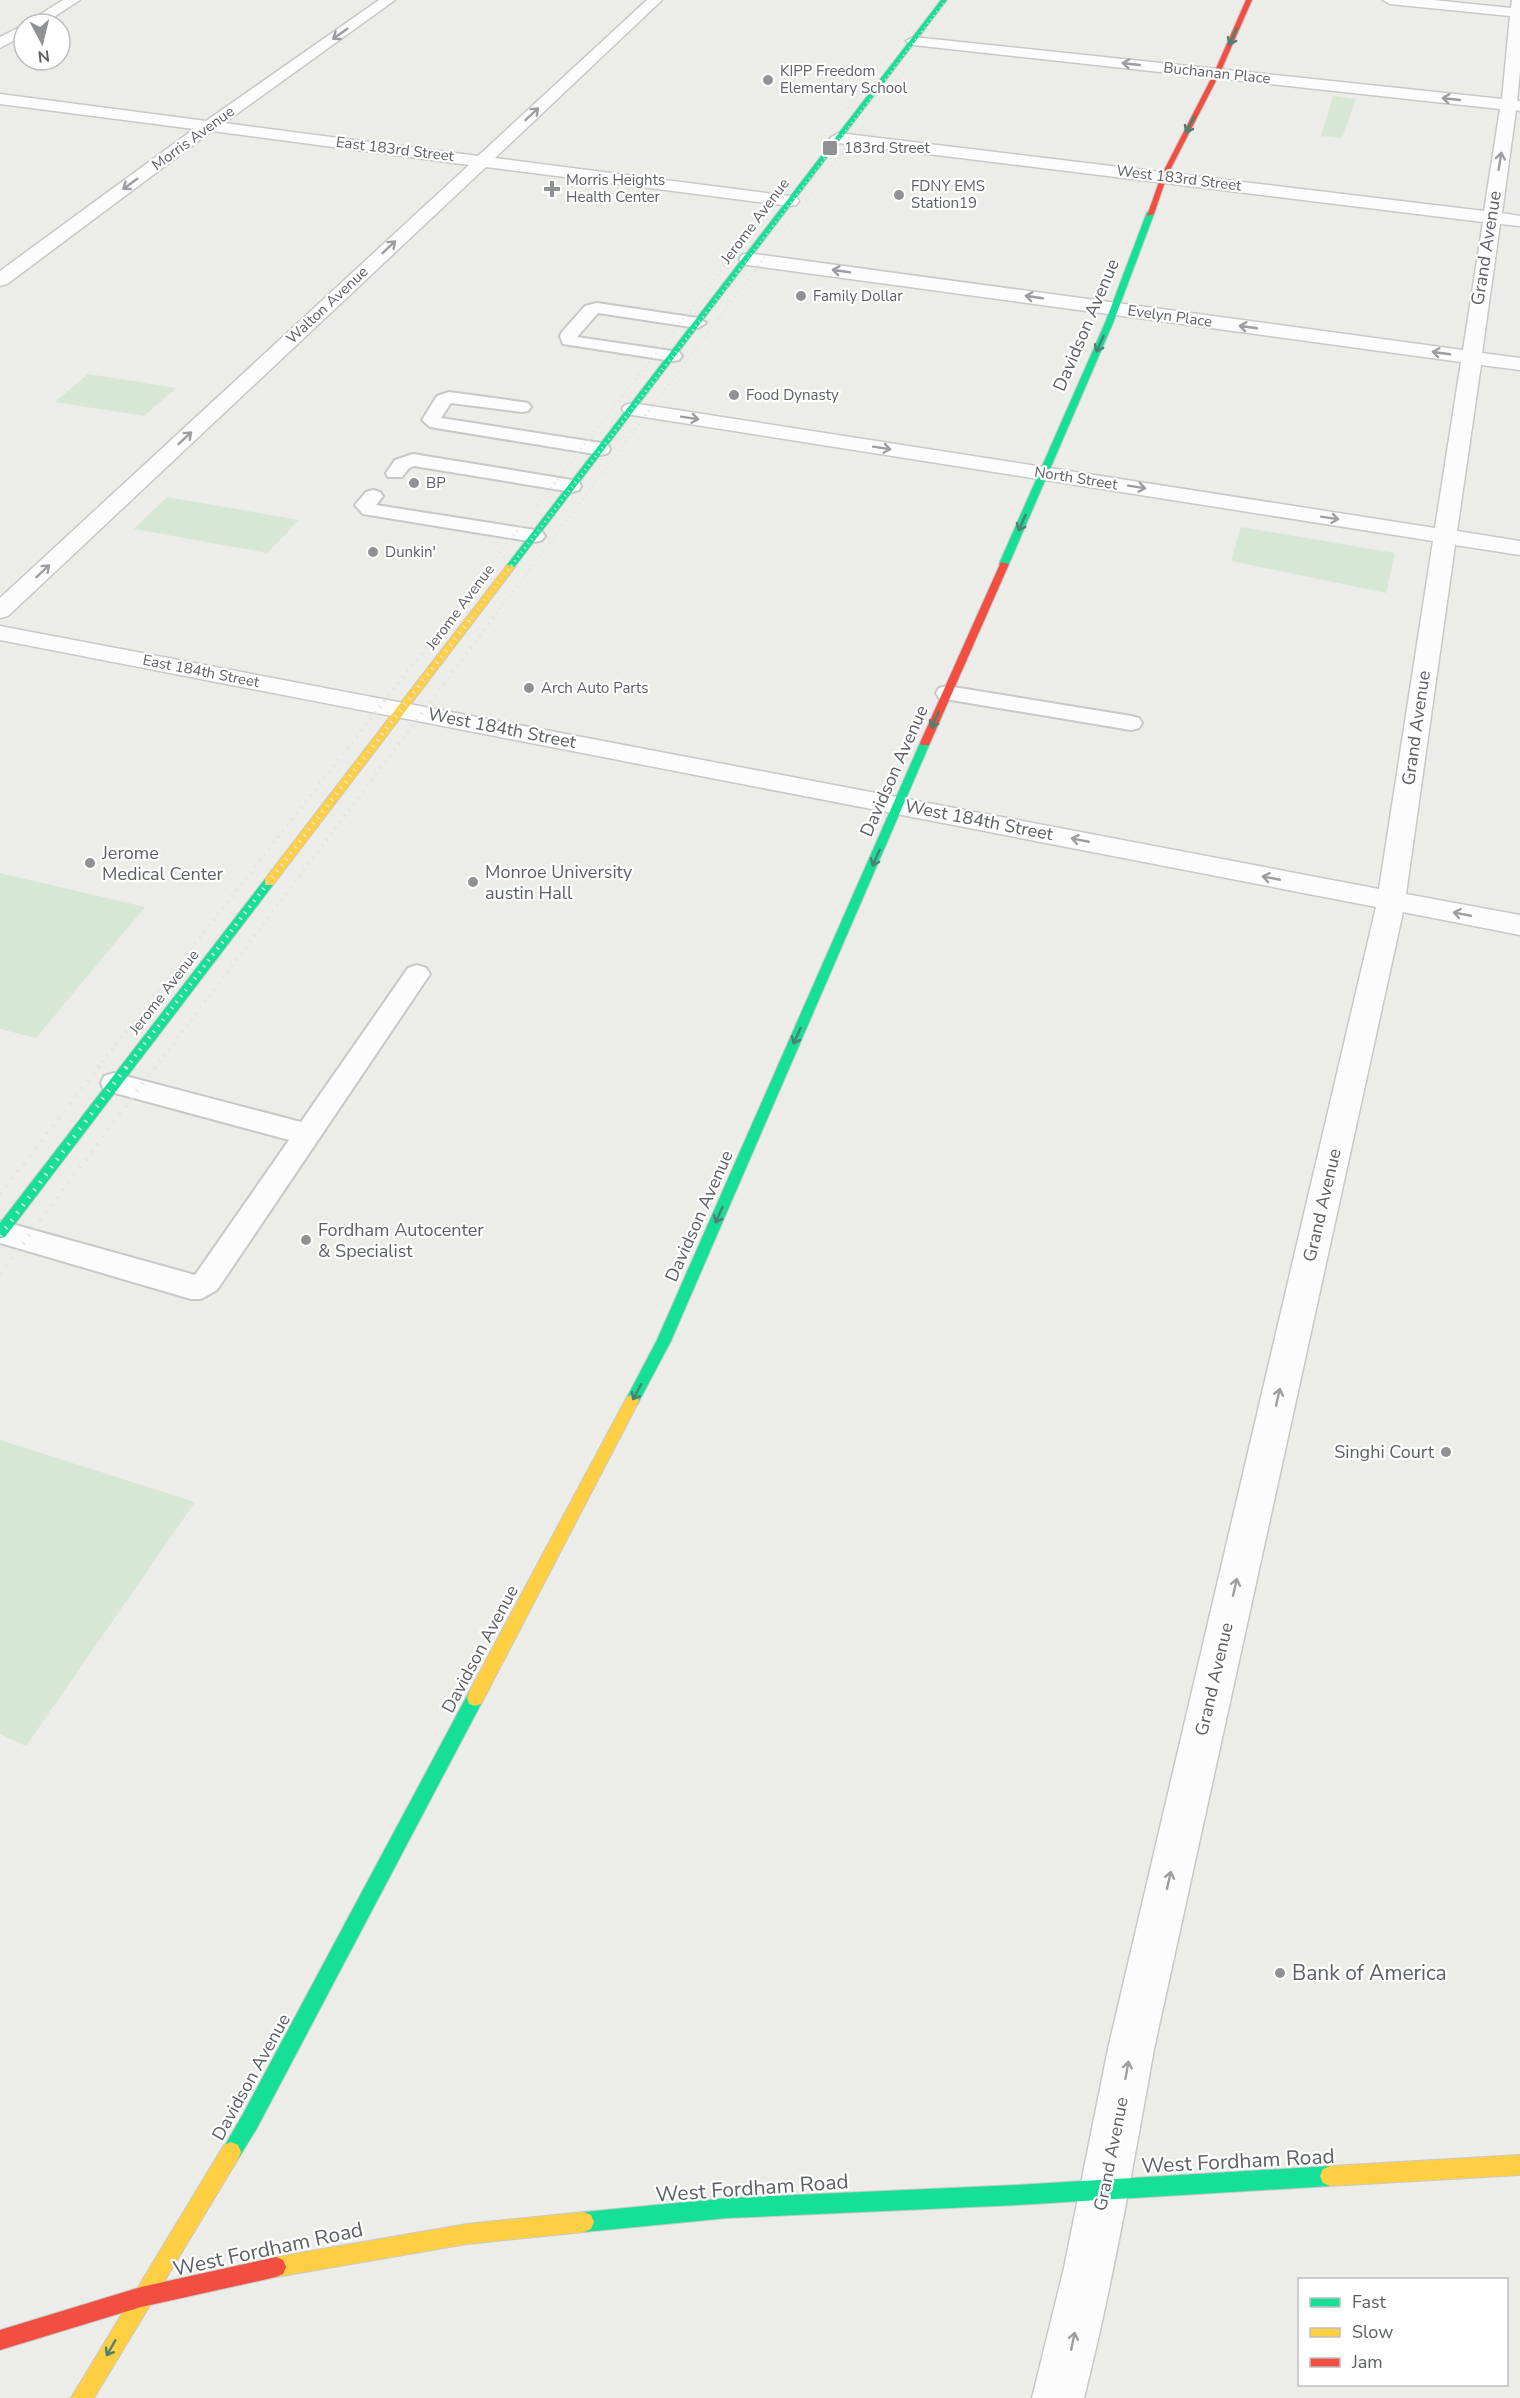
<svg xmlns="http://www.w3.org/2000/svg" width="1520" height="2398" viewBox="0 0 1520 2398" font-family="'Nunito Sans',sans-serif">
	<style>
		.green { fill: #d6e8d5 }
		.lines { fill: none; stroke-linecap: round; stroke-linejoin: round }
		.lane-casing { stroke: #c8c8c8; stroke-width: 4 }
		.street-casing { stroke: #c8c8c8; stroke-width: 3 }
		.fast-casing { stroke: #c9c9ca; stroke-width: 2 }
		.slow-casing { stroke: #c9c9ca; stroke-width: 2 }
		.jam-casing { stroke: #c9c9ca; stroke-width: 2 }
		.lane { fill: #fcfcfc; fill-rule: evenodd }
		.street { fill: #fcfcfc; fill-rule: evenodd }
		.fast { fill: #16e098; fill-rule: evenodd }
		.slow { fill: #ffcf43; fill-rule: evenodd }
		.jam { fill: #f24e42; fill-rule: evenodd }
		.rail-far3 { stroke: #e3e4e3; stroke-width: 2; stroke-dasharray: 1 4; stroke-linecap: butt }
		.rail-far2 { stroke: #e3e4e3; stroke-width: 3; stroke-dasharray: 1 4.5; stroke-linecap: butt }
		.rail-far1 { stroke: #e3e4e3; stroke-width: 4; stroke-dasharray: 1.5 6; stroke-linecap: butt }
		.rail { stroke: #e3e4e3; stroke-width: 4.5; stroke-dasharray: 1.5 8; stroke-linecap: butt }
		.oneway { stroke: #9d9ea1 }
		.oneway2 { stroke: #4b8072 }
		.poi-dot { fill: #8f9193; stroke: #fff; stroke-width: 2 }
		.labels { text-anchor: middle; stroke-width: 4.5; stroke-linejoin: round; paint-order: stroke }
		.far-poi-label { font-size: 15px; fill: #5d6065; stroke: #fff; text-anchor: start }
		.far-street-label { font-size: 15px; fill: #5d6065; stroke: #fff }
		.street-label { font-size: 18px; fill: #5d6065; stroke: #fff }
		.poi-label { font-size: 18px; fill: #5d6065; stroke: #fff; text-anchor: start }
		.near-poi-label { font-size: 21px; fill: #5d6065; stroke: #fff; text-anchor: start }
		.near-street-label { font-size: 21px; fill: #5d6065; stroke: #fff }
	</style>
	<rect width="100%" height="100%" fill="#ecece8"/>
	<g class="green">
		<polygon points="1333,96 1356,99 1342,138 1321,136"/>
		<polygon points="88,374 176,388 144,416 55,402"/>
		<polygon points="167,497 299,520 267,553 134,529"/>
		<polygon points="1241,527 1395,553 1386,593 1231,561"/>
		<polygon points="0,873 145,907 36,1038 0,1029"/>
		<polygon points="0,1440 195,1502 26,1746 0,1734"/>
	</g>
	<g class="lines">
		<g class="lane-casing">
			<g id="lane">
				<polygon points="597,303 698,318 706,323 698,328 598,313 577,337 679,352 682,356 679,360 673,361 563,344 560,336 562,332 585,306"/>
				<polygon points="449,392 522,402 528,403 531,407 528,411 522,412 451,403 441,418 601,443 608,445 610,449 608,453 601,455 436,428 430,427 422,420 437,396"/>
				<polygon points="413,454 572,480 579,482 581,486 579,490 572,492 414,466 409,468 402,477 388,477 386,473 395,460"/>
				<polygon points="373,490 380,492 383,496 376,505 535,530 542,532 545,536 542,540 535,542 363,514 355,505 366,492"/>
				<polygon points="947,686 1131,716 1139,718 1142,723 1139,728 1131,730 939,698 936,693 939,688"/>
				<polygon points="417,965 426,968 430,974 426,980 217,1290 201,1299 191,1299 0,1243 1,1221 195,1275 289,1140 104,1090 101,1083 104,1076 114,1073 301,1122 408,968"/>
			</g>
		</g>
		<g class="street-casing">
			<g id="street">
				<polygon points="63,0 80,0 43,24 25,24"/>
				<polygon points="379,0 395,0 224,123 478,156 647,0 662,0 495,158 790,196 796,197 799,201 796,205 790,206 486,167 8,616 0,618 0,598 469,165 212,131 7,284 0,286 0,271 194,129 0,104 0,94 206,121"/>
				<path d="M1383,0H1433L1511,8L1512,0H1520V71L1517,101H1520V111L1516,110L1502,213L1520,216V226L1500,224L1482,353L1520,358V370L1481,365L1457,531L1520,541V555L1455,545L1406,894L1520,915V935L1403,912L1154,2049C1133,2166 1113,2283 1084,2398H1032L1064,2268L1108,2049L1376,907L0,640V626L1379,889L1433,541L632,415L625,413L622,409L625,405L632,403L1435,528L1461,362L748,265L742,263L739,259L742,255L748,253L1463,350L1483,222L838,143L830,138L838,133L1484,211L1500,109L913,45L906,41L913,37L1502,99L1510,16L1390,4Z"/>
				<polygon points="24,25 24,35 0,48 0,37"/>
			</g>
		</g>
		<g class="fast-casing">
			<g id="fast">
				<polygon points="941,0 947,0 513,569 507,569 507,565"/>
				<polygon points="1147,212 1154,214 1113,323 1009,564 1001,566 999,564 1105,323"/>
				<polygon points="925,740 930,743 671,1341 637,1405 632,1407 627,1405 625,1401 657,1340 920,743"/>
				<polygon points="269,878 273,879 273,885 5,1237 0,1238 0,1223 265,879"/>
				<polygon points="475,1690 481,1692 483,1698 481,1704 257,2128 238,2159 231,2162 224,2159 221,2152 243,2114 469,1692"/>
				<polygon points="1330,2166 1337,2169 1340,2176 1337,2183 1330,2186 1017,2205 728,2218 584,2232 577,2229 574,2222 577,2215 584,2212 728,2198 1017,2185"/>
			</g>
		</g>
		<g class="slow-casing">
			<g id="slow">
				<polygon points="507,565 515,567 273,885 265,885 265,879"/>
				<polygon points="632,1395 637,1397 639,1401 481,1704 475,1706 469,1704 467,1698 469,1692 627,1397"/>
				<polygon points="231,2142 238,2145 241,2152 238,2159 94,2398 71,2398 224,2145"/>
				<polygon points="1520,2155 1520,2175 1330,2186 1323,2183 1320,2176 1323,2169 1330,2166"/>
				<polygon points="584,2212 591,2215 594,2222 591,2229 584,2232 467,2244 276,2277 269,2274 266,2267 269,2260 276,2257 467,2224"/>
			</g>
		</g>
		<g class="jam-casing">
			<g id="jam">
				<polygon points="1246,0 1252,0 1220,73 1167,176 1154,214 1147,216 1161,176 1214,73"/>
				<polygon points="1001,562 1009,564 930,743 929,745 921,745 920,743"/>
				<polygon points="276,2257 283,2260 286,2267 283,2274 276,2277 141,2307 0,2350 0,2330 141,2287"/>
			</g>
		</g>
		<use href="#lane" class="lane"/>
		<use href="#street" class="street"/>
		<use href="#fast" class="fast"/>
		<use href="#slow" class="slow"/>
		<use href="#jam" class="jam"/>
		<g class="rail-far3">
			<polyline points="720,270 931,0"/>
			<polyline points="739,270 946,0"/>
			<polyline points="755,270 958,0"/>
		</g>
		<g class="rail-far2">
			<polyline points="449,618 722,269"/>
			<polyline points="471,618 740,269"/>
			<polyline points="493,618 756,269"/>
		</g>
		<g class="rail-far1">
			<polyline points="98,1068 450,617"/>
			<polyline points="126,1068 472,617"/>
			<polyline points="155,1068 494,617"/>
		</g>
		<g class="rail">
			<polyline points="0,1194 100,1066"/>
			<polyline points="0,1236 127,1066"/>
			<polyline points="0,1274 156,1066"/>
		</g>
	</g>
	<defs><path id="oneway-shaft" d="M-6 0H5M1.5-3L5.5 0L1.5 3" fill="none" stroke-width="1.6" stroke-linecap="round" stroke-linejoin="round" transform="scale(1.5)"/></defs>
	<g class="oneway">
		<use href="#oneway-shaft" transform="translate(340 34) rotate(145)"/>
		<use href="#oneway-shaft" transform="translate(1131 64) rotate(-174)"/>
		<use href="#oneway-shaft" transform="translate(1451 99) rotate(-174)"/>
		<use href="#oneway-shaft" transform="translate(532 114) rotate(-43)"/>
		<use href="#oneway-shaft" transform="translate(1500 161) rotate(-81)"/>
		<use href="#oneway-shaft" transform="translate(130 184) rotate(144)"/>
		<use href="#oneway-shaft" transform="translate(389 247) rotate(-43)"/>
		<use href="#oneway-shaft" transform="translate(841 271) rotate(-172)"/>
		<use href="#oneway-shaft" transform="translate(1034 297) rotate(-172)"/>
		<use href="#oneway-shaft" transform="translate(1248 327) rotate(-172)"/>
		<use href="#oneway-shaft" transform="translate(1441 353) rotate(-172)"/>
		<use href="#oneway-shaft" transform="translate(690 418) rotate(9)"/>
		<use href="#oneway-shaft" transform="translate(185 438) rotate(-43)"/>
		<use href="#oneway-shaft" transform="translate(882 448) rotate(9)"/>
		<use href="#oneway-shaft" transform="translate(1137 487) rotate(9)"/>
		<use href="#oneway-shaft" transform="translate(1330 518) rotate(9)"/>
		<use href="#oneway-shaft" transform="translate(43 571) rotate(-43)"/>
		<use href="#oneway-shaft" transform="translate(1080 840) rotate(-169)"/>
		<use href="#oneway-shaft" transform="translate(1271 878) rotate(-169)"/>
		<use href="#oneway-shaft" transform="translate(1462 914) rotate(-169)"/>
		<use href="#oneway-shaft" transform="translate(1278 1397) rotate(-77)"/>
		<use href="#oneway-shaft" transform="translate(1235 1587) rotate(-77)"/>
		<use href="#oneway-shaft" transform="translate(1169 1880) rotate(-77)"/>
		<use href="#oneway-shaft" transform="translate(1127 2070) rotate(-80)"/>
		<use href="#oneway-shaft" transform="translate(1073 2341) rotate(-78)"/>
	</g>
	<g class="oneway2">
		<use href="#oneway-shaft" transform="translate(1233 37) rotate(114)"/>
		<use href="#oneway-shaft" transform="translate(1190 125) rotate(117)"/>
		<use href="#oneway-shaft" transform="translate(1100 344) rotate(114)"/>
		<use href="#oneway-shaft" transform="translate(1022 523) rotate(114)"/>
		<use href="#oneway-shaft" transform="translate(935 720) rotate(114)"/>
		<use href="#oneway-shaft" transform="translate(876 858) rotate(114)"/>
		<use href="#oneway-shaft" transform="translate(797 1036) rotate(114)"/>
		<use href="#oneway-shaft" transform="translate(719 1215) rotate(114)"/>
		<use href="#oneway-shaft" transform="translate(637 1392) rotate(118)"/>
		<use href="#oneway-shaft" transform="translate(111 2348) rotate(120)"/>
	</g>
	<g class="poi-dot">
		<circle cx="768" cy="80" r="6"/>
		<rect x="822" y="140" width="16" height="16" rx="3"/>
		<path d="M549 180h6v6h6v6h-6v6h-6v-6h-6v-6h6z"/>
		<circle cx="899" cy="195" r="6"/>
		<circle cx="801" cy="296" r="6"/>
		<circle cx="734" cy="395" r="6"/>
		<circle cx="414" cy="483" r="6"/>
		<circle cx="373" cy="552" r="6"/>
		<circle cx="529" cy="688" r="6"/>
		<circle cx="90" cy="863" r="6"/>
		<circle cx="473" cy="882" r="6"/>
		<circle cx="306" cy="1240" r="6"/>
		<circle cx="1446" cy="1452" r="6"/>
		<circle cx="1280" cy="1973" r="6"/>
	</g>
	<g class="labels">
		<g class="far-poi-label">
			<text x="780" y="76">KIPP Freedom<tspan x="780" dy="17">Elementary School</tspan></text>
			<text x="844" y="153">183rd Street</text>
			<text x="566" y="185">Morris Heights<tspan x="566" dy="17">Health Center</tspan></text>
			<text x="911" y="191">FDNY EMS<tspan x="911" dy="17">Station19</tspan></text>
			<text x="813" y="301">Family Dollar</text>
			<text x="746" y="400">Food Dynasty</text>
			<text x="426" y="488">BP</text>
			<text x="385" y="557">Dunkin'</text>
			<text x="541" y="693">Arch Auto Parts</text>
		</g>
		<g class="far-street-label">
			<text transform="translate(1217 73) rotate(6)" y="5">Buchanan Place</text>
			<text transform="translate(193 138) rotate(-36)" y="5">Morris Avenue</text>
			<text transform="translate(395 149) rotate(7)" y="5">East 183rd Street</text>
			<text transform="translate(1179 178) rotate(7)" y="5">West 183rd Street</text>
			<text transform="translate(755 221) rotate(-53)" y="5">Jerome Avenue</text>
			<text transform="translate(327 305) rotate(-43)" y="5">Walton Avenue</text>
			<text transform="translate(1170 316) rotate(8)" y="5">Evelyn Place</text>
			<text transform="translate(1076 478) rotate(9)" y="5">North Street</text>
			<text transform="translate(460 607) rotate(-53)" y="5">Jerome Avenue</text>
			<text transform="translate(201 671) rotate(11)" y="5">East 184th Street</text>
			<text transform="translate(164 992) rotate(-52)" y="5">Jerome Avenue</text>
		</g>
		<g class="street-label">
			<text transform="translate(1486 248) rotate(-81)" y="6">Grand Avenue</text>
			<text transform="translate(1086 325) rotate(-67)" y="6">Davidson Avenue</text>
			<text transform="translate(502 728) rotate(11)" y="6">West 184th Street</text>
			<text transform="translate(1416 728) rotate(-82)" y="6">Grand Avenue</text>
			<text transform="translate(894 771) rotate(-66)" y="6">Davidson Avenue</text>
			<text transform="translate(979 820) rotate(11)" y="6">West 184th Street</text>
			<text transform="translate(1322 1205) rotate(-77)" y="6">Grand Avenue</text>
			<text transform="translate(699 1216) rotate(-66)" y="6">Davidson Avenue</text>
			<text transform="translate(480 1649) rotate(-62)" y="6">Davidson Avenue</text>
			<text transform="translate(1214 1679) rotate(-77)" y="6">Grand Avenue</text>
			<text transform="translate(251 2077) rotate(-61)" y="6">Davidson Avenue</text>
			<text transform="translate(1111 2154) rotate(-79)" y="6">Grand Avenue</text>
		</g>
		<g class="poi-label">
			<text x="102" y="859">Jerome<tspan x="102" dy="21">Medical Center</tspan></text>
			<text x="485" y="878">Monroe University<tspan x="485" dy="21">austin Hall</tspan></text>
			<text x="318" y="1236">Fordham Autocenter<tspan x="318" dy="21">&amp; Specialist</tspan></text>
			<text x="1434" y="1458" text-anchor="end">Singhi Court</text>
		</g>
		<g class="near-poi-label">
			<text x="1292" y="1980">Bank of America</text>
		</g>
		<g class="near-street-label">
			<text transform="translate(1238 2161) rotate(-3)" y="7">West Fordham Road</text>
			<text transform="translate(752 2188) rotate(-4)" y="7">West Fordham Road</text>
			<text transform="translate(268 2249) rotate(-12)" y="7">West Fordham Road</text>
		</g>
	</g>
	<rect x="1298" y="2278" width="210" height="108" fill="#ffffff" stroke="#bebfc1" stroke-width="1.5"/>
	<rect x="1310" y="2298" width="30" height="9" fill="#16e098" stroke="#bebfc1" stroke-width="1.5"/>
	<text x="1352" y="2308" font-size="18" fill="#5d6065">Fast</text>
	<rect x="1310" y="2328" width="30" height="9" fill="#ffcf43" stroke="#bebfc1" stroke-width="1.5"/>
	<text x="1352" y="2338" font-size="18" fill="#5d6065">Slow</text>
	<rect x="1310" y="2358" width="30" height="9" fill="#f24e42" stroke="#bebfc1" stroke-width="1.5"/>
	<text x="1352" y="2368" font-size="18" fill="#5d6065">Jam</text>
	<g transform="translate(42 42) rotate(173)"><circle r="28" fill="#ffffff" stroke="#bebfc1" stroke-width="1.5"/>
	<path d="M0-4.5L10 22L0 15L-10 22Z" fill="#8f9193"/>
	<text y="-9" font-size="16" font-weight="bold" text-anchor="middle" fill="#5d6065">N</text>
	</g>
</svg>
